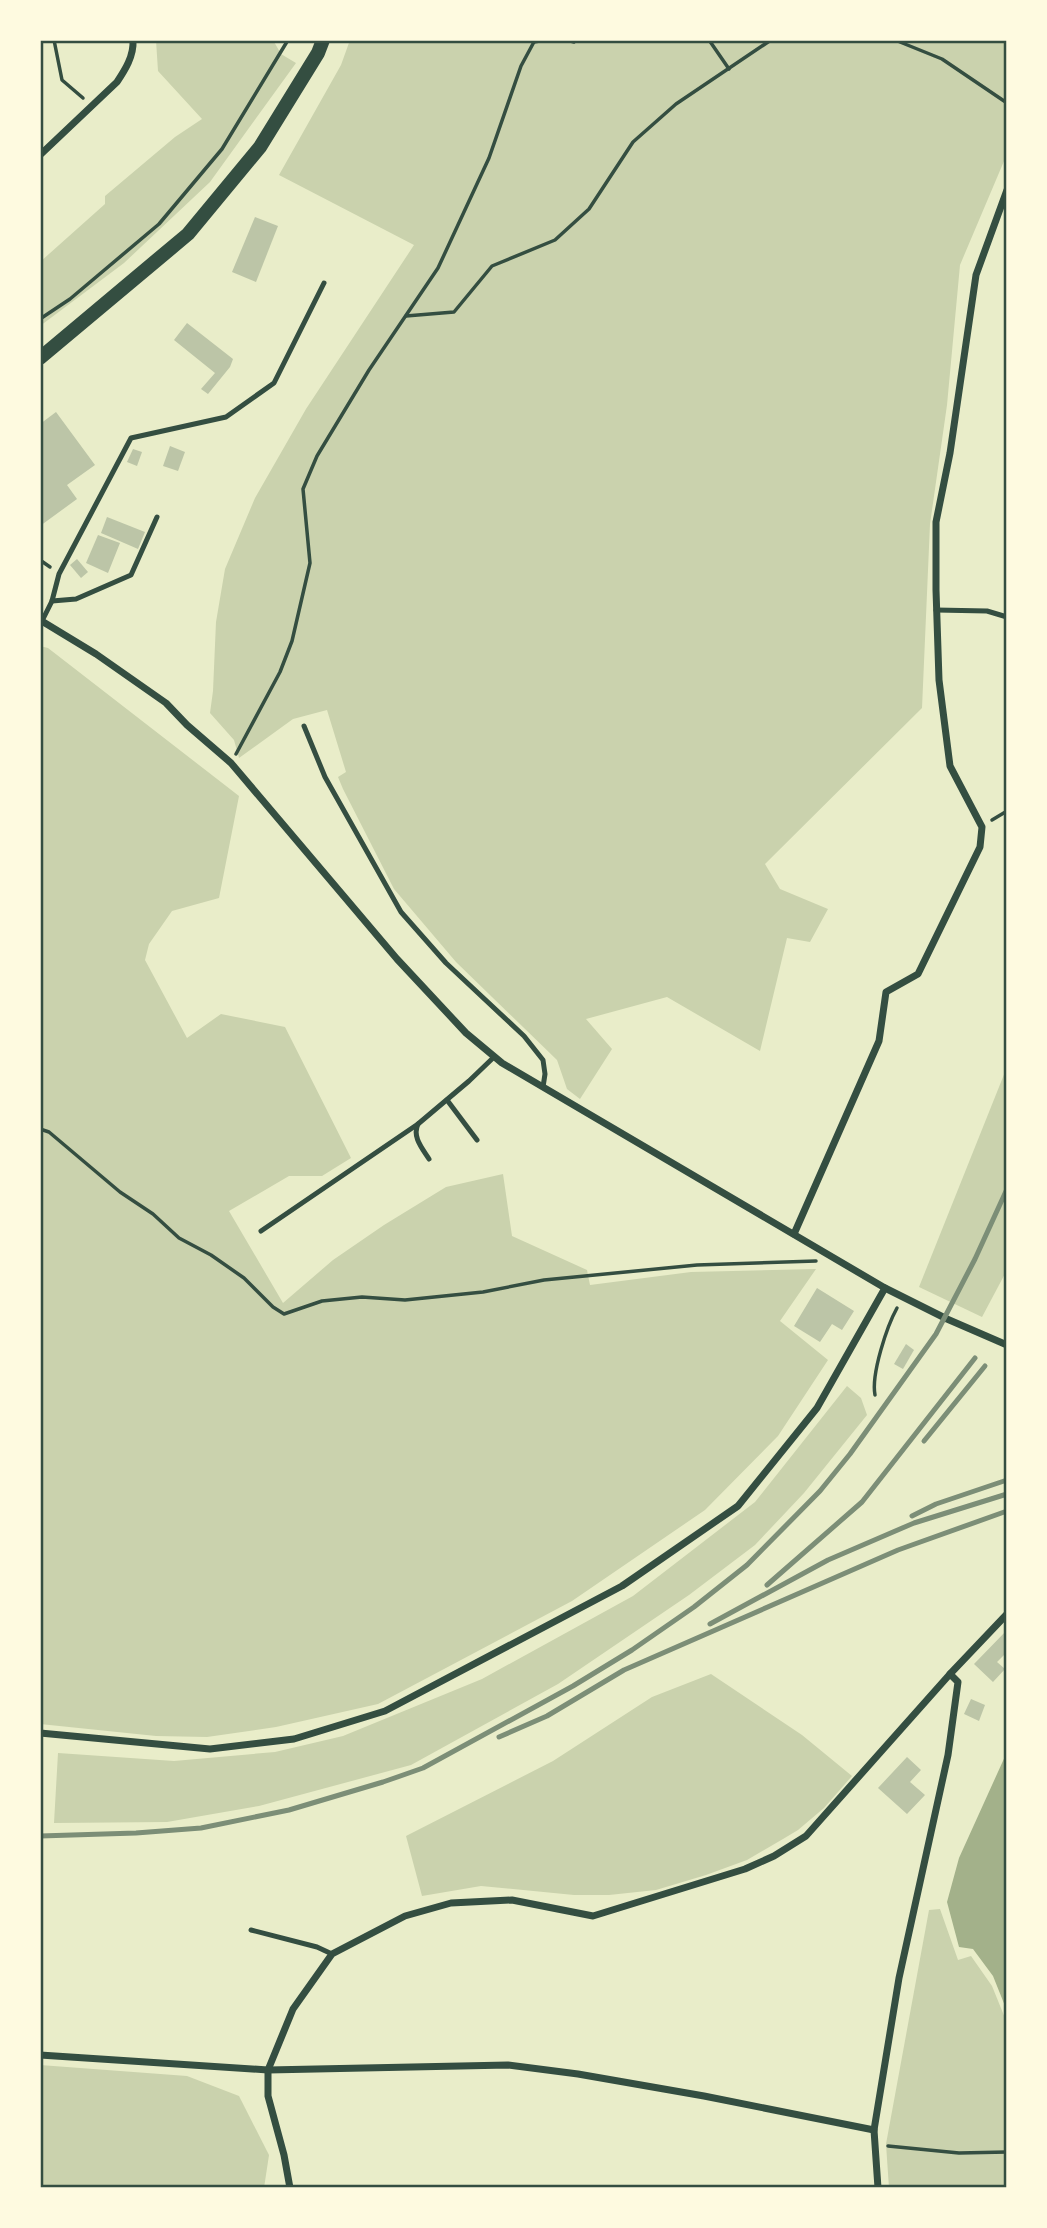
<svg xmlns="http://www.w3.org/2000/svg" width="1047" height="2228" viewBox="0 0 1047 2228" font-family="'Fira Sans',sans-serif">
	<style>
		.green { fill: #cad2ad }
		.water { fill: #a3b18a }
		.building { fill: #bcc5a7 }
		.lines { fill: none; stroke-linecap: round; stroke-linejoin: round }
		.path { stroke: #344e41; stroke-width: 3.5 }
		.service { stroke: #344e41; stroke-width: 5 }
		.minor { stroke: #344e41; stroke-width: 7 }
		.secondary { stroke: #344e41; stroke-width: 14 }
		.rail { stroke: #7c8e77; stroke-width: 5 }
		.neatline { fill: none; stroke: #344e41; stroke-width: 2.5 }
	</style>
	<rect width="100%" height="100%" fill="#e9edc9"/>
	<g class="green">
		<polygon points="156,40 273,40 281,54 296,63 210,182 124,263 40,326 40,262 105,204 105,196 175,137 202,119 158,71"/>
		<polygon points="350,40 1007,40 1007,154 960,265 947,405 930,524 922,708 765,864 780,889 828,909 810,942 787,938 760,1051 667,997 586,1019 612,1049 580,1099 567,1089 557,1060 456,962 394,889 343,789 338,777 346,772 327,710 293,719 239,758 234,740 210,713 213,691 216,622 225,569 255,498 306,409 414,245 279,175 341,65"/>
		<polygon points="40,646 48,648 239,796 219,898 172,911 149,944 145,960 187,1038 221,1014 285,1027 351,1158 322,1176 289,1176 229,1211 283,1303 333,1260 384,1225 446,1187 503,1174 512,1236 587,1270 590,1285 691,1272 816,1269 780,1321 828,1360 778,1436 705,1510 572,1601 378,1704 276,1727 207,1737 156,1736 40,1724"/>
		<polygon points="1007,1067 1007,1270 982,1317 919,1287"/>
		<polygon points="847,1386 861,1398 867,1415 804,1493 755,1545 689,1595 558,1684 411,1765 259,1806 167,1822 54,1823 58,1753 174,1761 275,1752 343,1736 482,1679 633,1596 755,1502"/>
		<polygon points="711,1674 802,1735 852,1776 824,1808 798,1830 783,1839 747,1860 706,1875 656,1890 609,1895 574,1895 481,1886 422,1896 406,1836 553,1761 652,1697"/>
		<polygon points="940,1909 958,1960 971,1956 992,1986 1007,2023 1007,2188 889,2188 886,2144 929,1910"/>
		<polygon points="40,2065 187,2076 239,2096 269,2155 264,2188 40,2188"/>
	</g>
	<polygon class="water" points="1007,1752 1007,2011 993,1976 973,1949 959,1947 947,1902 959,1858"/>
	<g class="building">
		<polygon points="255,217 278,226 256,282 232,272"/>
		<polygon points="187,323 233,359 230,367 208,394 201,389 215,373 174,340"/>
		<polygon points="56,412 95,465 67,485 77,499 40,526 40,424"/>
		<polygon points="170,446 185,452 178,471 163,466"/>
		<polygon points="133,449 142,452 137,466 127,462"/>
		<polygon points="107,517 145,532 138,549 101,533"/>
		<polygon points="98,535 120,543 108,573 86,563"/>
		<polygon points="77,559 88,572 81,578 70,565"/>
		<polygon points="817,1288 854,1311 842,1330 832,1324 820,1342 794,1326"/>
		<polygon points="906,1344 914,1350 903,1369 894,1364"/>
		<polygon points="1007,1630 1007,1652 997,1662 1005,1669 993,1682 974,1664"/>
		<polygon points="971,1699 985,1705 979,1721 964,1714"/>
		<polygon points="907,1757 921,1770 910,1782 925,1795 907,1814 878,1788"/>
	</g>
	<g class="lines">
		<g class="path">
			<polyline points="54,40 62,80 83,98"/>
			<polyline points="567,40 574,42 576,40"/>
			<polyline points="709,40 729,69"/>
			<polyline points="895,40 942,59 1007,103"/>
			<polyline points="534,42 545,40"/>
			<polyline points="406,316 454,312 492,266 555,240 589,209 633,142 676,104 771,40"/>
			<polyline points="40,319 70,299 159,224 222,149 288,40"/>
			<polyline points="40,560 50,567"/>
			<polyline points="236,754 280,672 292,641 310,563 303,489 317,456 369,370 438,268 489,158 521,66 535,40"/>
			<polyline points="992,820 1007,811"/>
			<polyline points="40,1129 49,1132 120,1192 153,1214 179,1238 211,1255 244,1278 273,1307 284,1314 322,1301 362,1297 405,1300 483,1292 544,1280 697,1265 816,1261"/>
			<path d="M875,1395C871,1374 887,1326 897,1308"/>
			<polyline points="888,2146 959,2153 1007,2152"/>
		</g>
		<g class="service">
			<polyline points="52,601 76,599 131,575 157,517"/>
			<polyline points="936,610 987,611 1007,617"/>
			<polyline points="42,621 52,601 59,574 131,438 226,417 274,383 324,283"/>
			<polyline points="304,726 325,777 401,912 446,963 524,1036 543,1060 545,1074 543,1087"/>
			<polyline points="447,1100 477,1140"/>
			<path d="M429,1159C422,1148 412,1137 418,1124L469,1081L494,1057"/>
			<polyline points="261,1231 418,1124"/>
			<polyline points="251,1930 317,1947 332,1954"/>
		</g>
		<g class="minor">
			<path d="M40,155L117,82C125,70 134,56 133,40"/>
			<polyline points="40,620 96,654 166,703 187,725 231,763 397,959 466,1033 502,1063 885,1288 947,1319 1007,1345"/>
			<polyline points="794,1234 879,1041 886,992 918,974 980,847 982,827 950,766 939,680 936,590 936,522 950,453 976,275 1007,190"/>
			<polyline points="40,1733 210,1749 294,1739 385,1711 622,1586 738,1506 817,1408 885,1288"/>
			<polyline points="40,2055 268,2070 508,2065 578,2074 704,2096 874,2130"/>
			<polyline points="290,2188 284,2155 268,2096 268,2070 293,2009 332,1954 405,1916 451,1903 512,1900 593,1916 745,1869 774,1856 806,1836 950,1674 1007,1614"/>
			<polyline points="878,2188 874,2130 899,1978 948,1755 958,1682 950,1674"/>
		</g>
		<polyline class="secondary" points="40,358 188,234 260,147 318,53 323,40"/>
		<g class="rail">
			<polyline points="924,1441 985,1366"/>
			<polyline points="912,1516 936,1504 1007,1480"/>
			<polyline points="767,1585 862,1502 975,1358"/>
			<polyline points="710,1624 828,1560 914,1523 1007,1494"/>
			<polyline points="499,1737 547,1716 624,1670 898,1550 1007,1511"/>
			<polyline points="40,1836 136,1833 201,1828 289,1810 383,1782 423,1768 573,1686 632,1650 694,1607 747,1565 820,1491 850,1454 936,1334 975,1259 1007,1189"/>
		</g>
	</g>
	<rect width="1047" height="2228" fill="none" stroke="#fefae0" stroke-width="84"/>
	<rect x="42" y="42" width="963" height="2144" class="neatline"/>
</svg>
